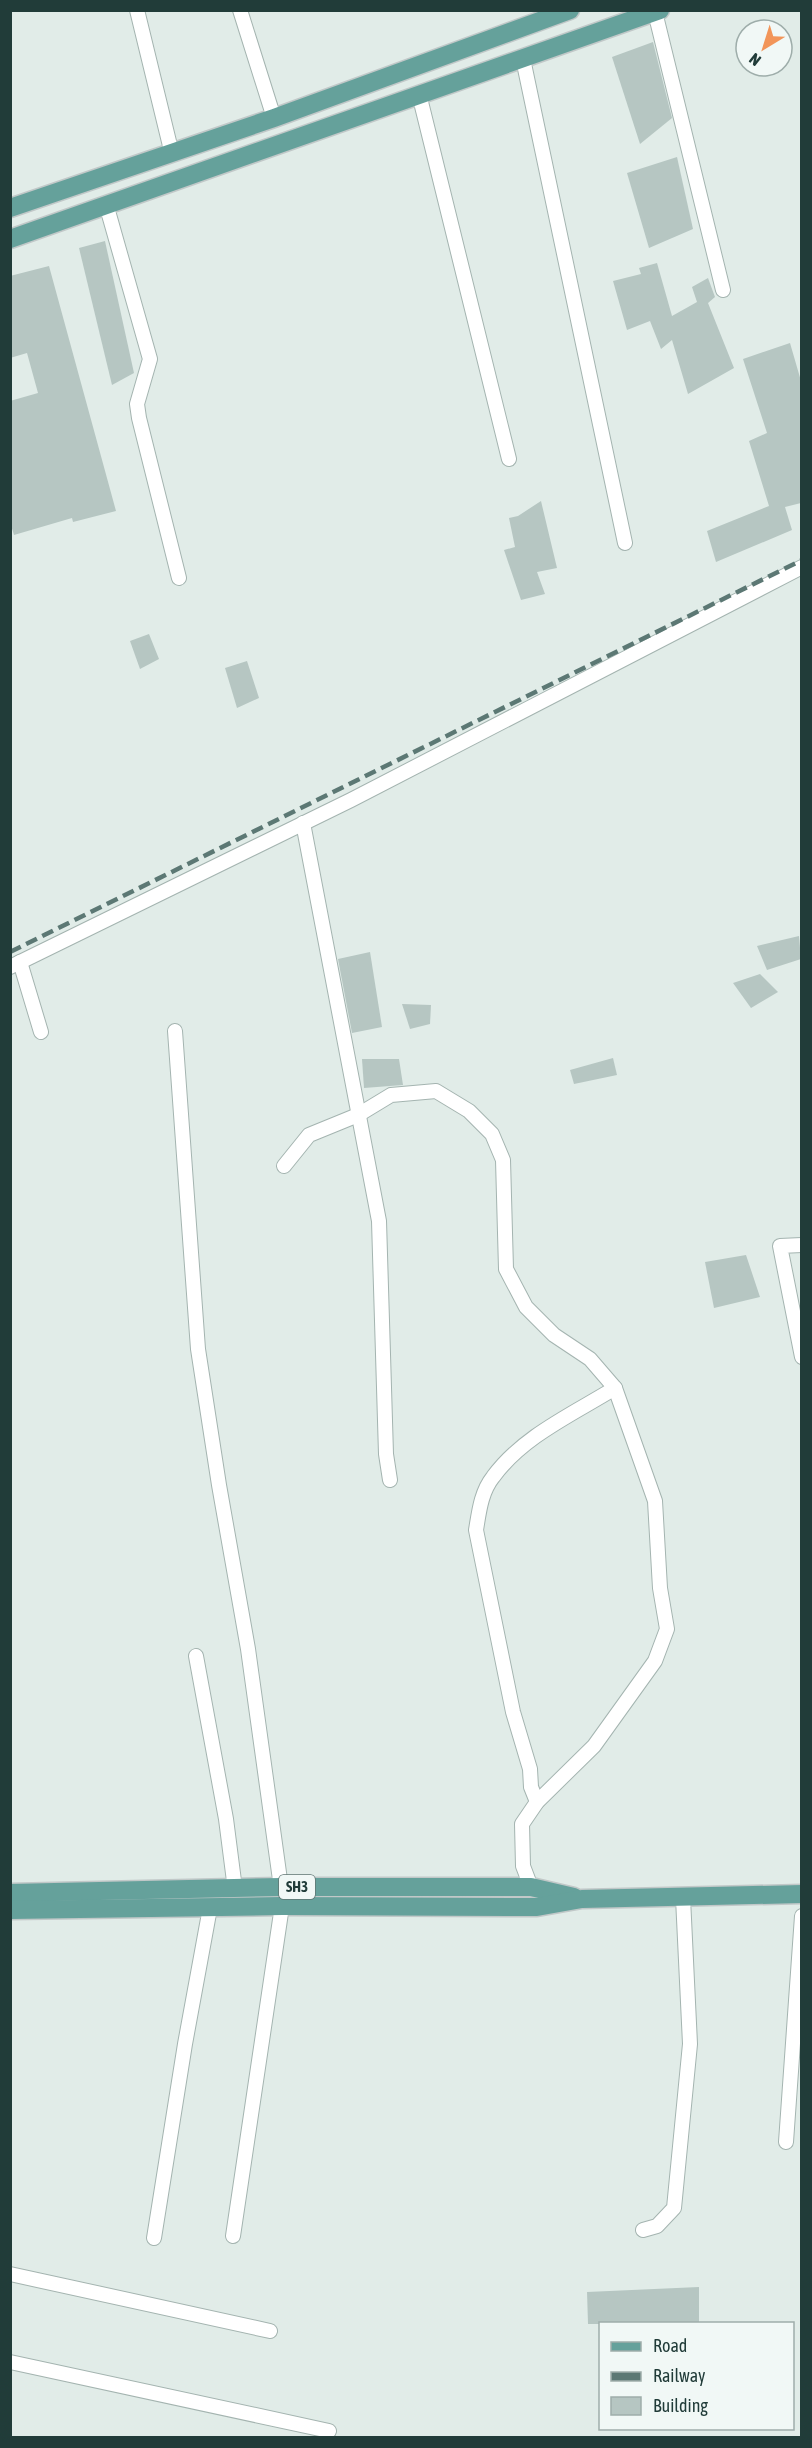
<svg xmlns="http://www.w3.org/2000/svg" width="812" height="2448" viewBox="0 0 812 2448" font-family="'Asap Condensed',sans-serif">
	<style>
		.building { fill: #b6c6c2 }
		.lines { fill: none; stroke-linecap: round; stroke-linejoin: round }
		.minor-casing { stroke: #a4b4b0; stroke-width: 16 }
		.primary-casing { stroke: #c1c8c8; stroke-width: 21 }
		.minor { stroke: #fff; stroke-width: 14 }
		.primary { stroke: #65a19b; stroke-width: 18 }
		.rail { stroke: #5c7874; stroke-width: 4.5; stroke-dasharray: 12 6; stroke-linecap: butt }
		.labels { text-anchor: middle; stroke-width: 6; stroke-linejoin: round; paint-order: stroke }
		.shield { fill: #f1f8f6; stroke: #5f7472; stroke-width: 1.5 }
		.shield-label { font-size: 15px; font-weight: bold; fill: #213c39 }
	</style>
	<rect width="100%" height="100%" fill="#e1ece8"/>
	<g class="building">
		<polygon points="653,42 672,118 640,144 612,57"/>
		<polygon points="677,157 693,229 649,248 627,173"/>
		<polygon points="105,241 134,373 112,385 79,248"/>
		<polygon points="657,263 672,316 697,302 692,287 708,278 715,297 708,303 734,368 688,394 672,340 661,349 650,321 627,330 613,281 641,274 639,268"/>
		<polygon points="49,266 116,511 73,522 72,518 14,535 10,522 10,401 38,393 27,353 10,358 10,276"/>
		<polygon points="790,343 801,381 801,503 785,507 792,530 716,562 707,531 769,506 749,441 767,433 743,359"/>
		<polygon points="541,501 557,568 537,572 545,594 521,600 504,550 515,547 509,518 518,516"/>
		<polygon points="149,634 159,659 140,669 130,641"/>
		<polygon points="247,661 259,698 237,708 225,668"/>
		<polygon points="799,936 801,959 767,970 757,946"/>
		<polygon points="370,952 382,1027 352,1033 338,959"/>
		<polygon points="760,974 778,992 751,1008 733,983"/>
		<polygon points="402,1004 431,1005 430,1024 410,1029"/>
		<polygon points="613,1058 617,1075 574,1084 570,1070"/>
		<polygon points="362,1059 399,1059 403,1085 364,1088"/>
		<polygon points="746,1255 760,1297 714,1308 705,1262"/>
		<polygon points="699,2287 699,2324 588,2324 587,2292"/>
	</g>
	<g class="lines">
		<g class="minor-casing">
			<g id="minor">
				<polyline points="137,10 172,154"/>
				<polyline points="240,10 274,118"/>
				<polyline points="655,12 723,290"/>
				<polyline points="523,59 625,543"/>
				<polyline points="419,94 509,459"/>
				<polyline points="106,204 150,359 137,404 139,418 179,578"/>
				<polyline points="303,823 379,1221 386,1454 390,1480"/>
				<polyline points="20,962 41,1032"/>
				<polyline points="10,967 351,800 802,567"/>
				<polyline points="175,1031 198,1349 219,1485 248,1649 281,1887"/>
				<polyline points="284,1166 309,1135 358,1115 391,1095 436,1091 469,1111 492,1134 503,1160 506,1269 526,1307 554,1335 590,1359 615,1388 655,1501 660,1588 667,1629 655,1661 594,1746 537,1802 522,1824 523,1866 531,1887"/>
				<polyline points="802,1245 780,1246 802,1357"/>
				<polyline points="196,1656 226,1819 235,1889"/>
				<path d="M537,1802L531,1787L530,1769L513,1712L476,1530C479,1512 481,1492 493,1477C523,1436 573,1414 615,1388"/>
				<polyline points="786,2142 802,1916"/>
				<polyline points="643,2230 657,2226 674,2208 690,2044 683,1898"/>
				<polyline points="233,2236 282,1906"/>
				<polyline points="154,2238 185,2044 210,1908"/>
				<polyline points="10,2274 270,2331"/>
				<polyline points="10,2362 329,2431"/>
			</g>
		</g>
		<g class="primary-casing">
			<g id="primary">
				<polyline points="10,208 274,118 570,10"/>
				<polyline points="10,239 660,10"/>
				<polyline points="10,1893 281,1887 531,1887 574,1897"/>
				<polyline points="10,1910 282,1906 537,1907 582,1899 802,1894"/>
			</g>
		</g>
		<use href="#minor" class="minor"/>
		<use href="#primary" class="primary"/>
		<polyline class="rail" points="10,952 802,560"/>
	</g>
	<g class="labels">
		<rect class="shield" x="279" y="1875" width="36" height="24" rx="4.5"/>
		<g class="shield-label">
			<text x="297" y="1892">SH3</text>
		</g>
	</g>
	<rect width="812" height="2448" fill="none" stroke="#213c39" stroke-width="24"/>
	<rect x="599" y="2322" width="195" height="108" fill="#f1f8f6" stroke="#9eadaa" stroke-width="1.5"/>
	<rect x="611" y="2342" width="30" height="9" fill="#65a19b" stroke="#9eadaa" stroke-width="1.5"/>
	<text x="653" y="2352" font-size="18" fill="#213c39">Road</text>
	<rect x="611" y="2372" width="30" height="9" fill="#5c7874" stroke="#9eadaa" stroke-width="1.5"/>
	<text x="653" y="2382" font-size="18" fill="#213c39">Railway</text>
	<rect x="611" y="2397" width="30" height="18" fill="#b6c6c2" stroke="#9eadaa" stroke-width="1.5"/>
	<text x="653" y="2412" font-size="18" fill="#213c39">Building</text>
	<g transform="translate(764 48) rotate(218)"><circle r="28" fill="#f1f8f6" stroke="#9eadaa" stroke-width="1.5"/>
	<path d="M0-4.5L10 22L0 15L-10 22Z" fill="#f29559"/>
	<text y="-9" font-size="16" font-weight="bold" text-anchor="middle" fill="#213c39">N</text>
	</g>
</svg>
